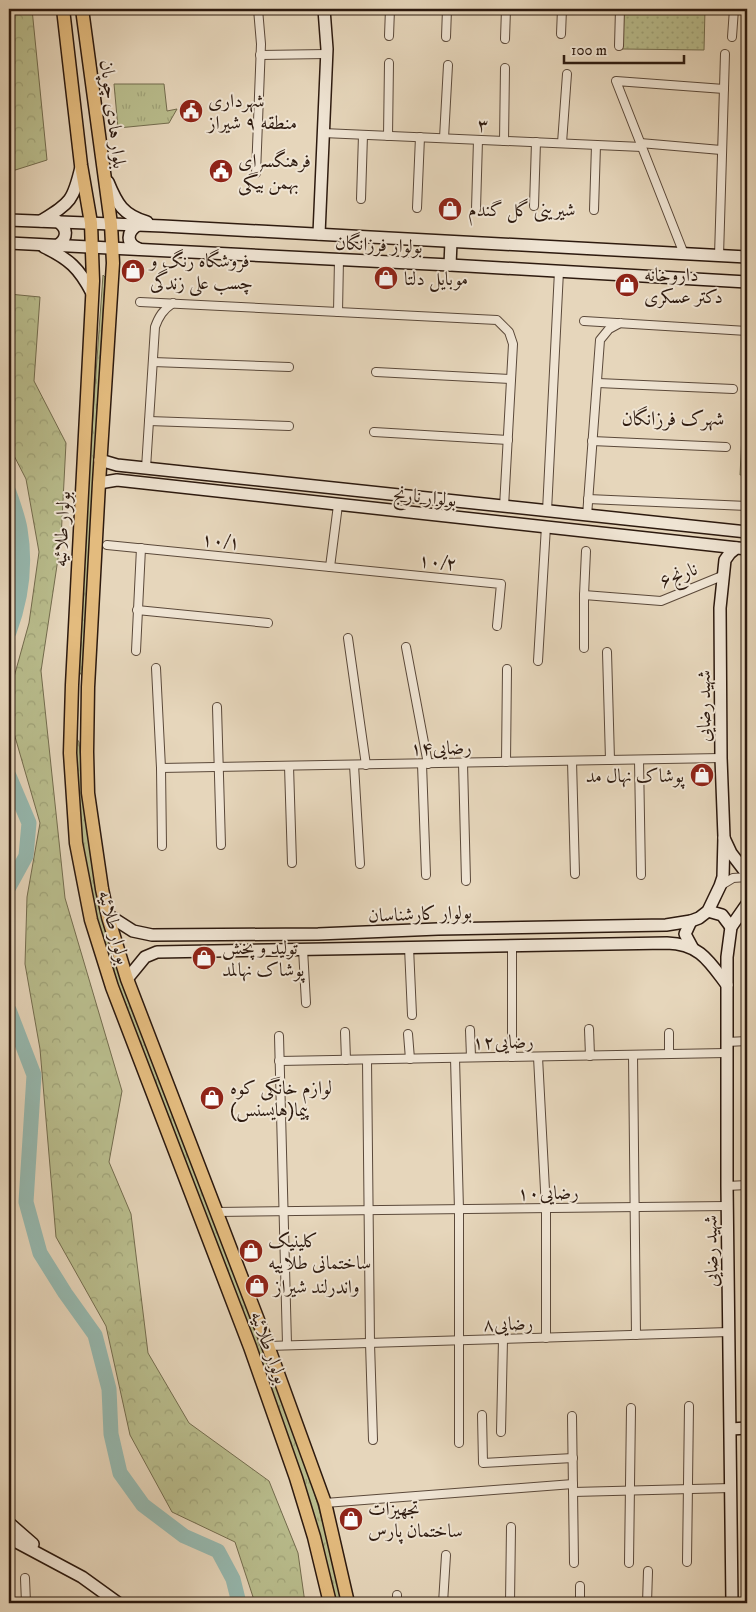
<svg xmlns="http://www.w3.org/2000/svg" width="756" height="1612" viewBox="0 0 756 1612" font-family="'IM FELL DW Pica',Amiri,serif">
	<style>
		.grass { fill: url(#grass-tufts); stroke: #736c4e }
		.forest { fill: url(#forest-crowns); stroke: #736c4e }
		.park { fill: url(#park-dots); stroke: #736c4e }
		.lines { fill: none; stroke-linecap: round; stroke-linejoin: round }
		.river { stroke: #96b9b0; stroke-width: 15 }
		.street-casing { stroke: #5b493a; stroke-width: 10 }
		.secondary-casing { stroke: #2d1a0f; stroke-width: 14 }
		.primary-casing { stroke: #2d1a0f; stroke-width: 15 }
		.street { stroke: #efe4d3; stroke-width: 8 }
		.secondary { stroke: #efe4d3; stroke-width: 11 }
		.primary { stroke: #e3bb7e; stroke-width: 12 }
		.labels { text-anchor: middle; stroke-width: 4; stroke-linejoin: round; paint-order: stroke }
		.poi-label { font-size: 19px; fill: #2d1a0f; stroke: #efe4d3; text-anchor: start }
		.street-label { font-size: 19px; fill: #2d1a0f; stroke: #efe4d3 }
		.neighbourhood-label { font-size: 20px; fill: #2d1a0f; stroke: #efe4d3 }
	</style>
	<defs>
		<pattern id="grass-tufts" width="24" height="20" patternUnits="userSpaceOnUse" patternTransform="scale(1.25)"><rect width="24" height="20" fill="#b9bd8d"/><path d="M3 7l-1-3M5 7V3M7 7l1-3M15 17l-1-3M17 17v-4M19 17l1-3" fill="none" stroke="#9fa278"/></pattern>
		<pattern id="forest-crowns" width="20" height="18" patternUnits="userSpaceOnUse" patternTransform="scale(1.25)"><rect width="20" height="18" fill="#b9bd8d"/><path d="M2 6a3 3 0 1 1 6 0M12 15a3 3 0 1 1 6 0" fill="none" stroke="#9fa278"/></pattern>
		<pattern id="park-dots" width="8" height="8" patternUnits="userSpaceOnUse" patternTransform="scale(1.25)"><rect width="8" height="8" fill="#b9bd8d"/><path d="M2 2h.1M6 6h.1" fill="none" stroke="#9fa278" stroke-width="1.8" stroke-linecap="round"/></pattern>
	</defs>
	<rect width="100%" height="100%" fill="#e6d6bb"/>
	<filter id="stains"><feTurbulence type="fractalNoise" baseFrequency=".004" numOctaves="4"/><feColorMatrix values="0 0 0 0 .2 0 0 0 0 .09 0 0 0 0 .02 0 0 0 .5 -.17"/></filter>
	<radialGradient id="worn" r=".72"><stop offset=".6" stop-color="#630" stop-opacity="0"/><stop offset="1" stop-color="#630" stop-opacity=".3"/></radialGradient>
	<g class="grass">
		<polygon points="114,84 164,84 167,111 177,109 169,123 118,128"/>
		<polygon points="103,275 105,277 83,674 82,676 79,671 84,541"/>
		<polygon points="75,702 78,702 77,739 79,742 91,859 106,928 155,1066 279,1392 312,1485 330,1547 342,1603 335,1603 128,1019 95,916 80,835 76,803"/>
	</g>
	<g class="forest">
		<polygon points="9,9 32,9 47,160 9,172"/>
		<polygon points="9,294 40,297 34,381 66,443 61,539 41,671 65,898 122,1091 109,1162 131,1214 148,1353 189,1423 269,1481 298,1553 305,1603 255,1603 235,1542 172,1512 130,1435 106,1326 56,1237 40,1049 25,964 27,897 40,823 9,716 9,695 29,623 39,552 26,479 9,446"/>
	</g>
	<g class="park">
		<polygon points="623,9 705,9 704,50 622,49"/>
		<polygon points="746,356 747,356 747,475 740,475"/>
	</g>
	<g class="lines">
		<g class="river">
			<path d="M9,492C13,504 18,517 20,529C26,564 21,600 9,632"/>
			<polyline points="9,776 29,823 26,856 9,887"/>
			<polyline points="9,1010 34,1075 26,1202 40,1253 65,1293 95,1335 109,1389 111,1434 120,1473 143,1505 184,1536 218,1551 233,1579 239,1603"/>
		</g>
		<g class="street-casing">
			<g id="street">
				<polyline points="561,34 562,9"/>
				<polyline points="389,36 390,9"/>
				<polyline points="446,37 447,9"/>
				<polyline points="732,37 734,9"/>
				<polyline points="505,39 506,9"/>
				<polyline points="619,46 620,9"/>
				<polyline points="260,55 326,54"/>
				<polyline points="323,133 642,147"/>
				<polyline points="388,136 389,63"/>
				<polyline points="444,138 448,65"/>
				<polyline points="504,141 505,68"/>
				<polyline points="562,143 567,74"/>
				<polyline points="640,143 721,150"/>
				<polyline points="256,173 261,44 258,9"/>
				<polyline points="361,199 363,135"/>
				<polyline points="534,206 536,142"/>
				<polyline points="417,208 420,137"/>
				<polyline points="476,209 478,140"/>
				<polyline points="594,210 596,145"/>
				<polyline points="684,254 616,81 724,89"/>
				<polyline points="719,256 725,54"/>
				<polyline points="140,302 497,320 509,332 513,344 504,507"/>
				<polyline points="338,312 339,259"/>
				<polyline points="584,321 747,331"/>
				<polyline points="153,362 289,367"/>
				<polyline points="376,372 511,379"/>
				<polyline points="598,383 733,389"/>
				<polyline points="149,421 289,426"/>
				<polyline points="374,432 508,440"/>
				<polyline points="592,441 726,447"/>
				<path d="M146,468L155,327C159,316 163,310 173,303"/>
				<polyline points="588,499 747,506"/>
				<polyline points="547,511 559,271"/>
				<polyline points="587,516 600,340 609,329 620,323"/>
				<polyline points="107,545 501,584 497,626"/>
				<polyline points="330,567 338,505"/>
				<polyline points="584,595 661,601 722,576"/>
				<polyline points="137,610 268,623"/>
				<polyline points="348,638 366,765"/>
				<polyline points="406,647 428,764"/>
				<polyline points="584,648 584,595 586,551"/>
				<polyline points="136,651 141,548"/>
				<polyline points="607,652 610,760"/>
				<polyline points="538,661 546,526"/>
				<polyline points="156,668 161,768 162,846"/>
				<polyline points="217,707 221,845"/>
				<polyline points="639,760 641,875"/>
				<polyline points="572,761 575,874"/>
				<polyline points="506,762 507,669"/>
				<polyline points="463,763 466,881"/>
				<polyline points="422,764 426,875"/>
				<polyline points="354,765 360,864"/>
				<polyline points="289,766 292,863"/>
				<polyline points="161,768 721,758"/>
				<polyline points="720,886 733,878 747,877"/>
				<polyline points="512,945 512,1057"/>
				<polyline points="409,947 412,1015"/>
				<polyline points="303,949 306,1003"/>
				<polyline points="589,1029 590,1056"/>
				<polyline points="470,1030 471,1057"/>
				<polyline points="345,1032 346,1060"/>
				<polyline points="408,1034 410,1059"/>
				<polyline points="279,1036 287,1344"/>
				<polyline points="727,1042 747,1041"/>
				<polyline points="669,1054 669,1033"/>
				<polyline points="633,1055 636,1335"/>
				<polyline points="538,1057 546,1209 546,1338"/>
				<polyline points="455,1058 459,1210 459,1443"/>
				<polyline points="367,1060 370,1343 373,1440"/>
				<polyline points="279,1061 726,1053"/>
				<polyline points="727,1186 747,1185"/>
				<polyline points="216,1212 727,1206"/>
				<polyline points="268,1346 729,1332"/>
				<polyline points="482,1415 483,1463 573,1458"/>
				<polyline points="572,1416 574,1563"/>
				<polyline points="501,1432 503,1339"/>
				<polyline points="573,1492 731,1488"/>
				<polyline points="325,1503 573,1484"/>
				<polyline points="687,1562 689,1406"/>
				<polyline points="629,1563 631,1408"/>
				<polyline points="25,1578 26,1603"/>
				<polyline points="580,1586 580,1603"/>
				<polyline points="397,1603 397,1595"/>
				<polyline points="443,1603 446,1555"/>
				<polyline points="510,1603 511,1527"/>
				<polyline points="647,1603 648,1571"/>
			</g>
		</g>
		<g class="secondary-casing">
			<g id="secondary">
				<path d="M108,182C117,204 123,215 147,222"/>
				<polyline points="9,220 163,226 747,257"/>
				<path d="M41,221C71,202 73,201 81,167"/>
				<path d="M57,221C68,228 68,238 58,245"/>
				<path d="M138,225C126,232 126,244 139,249"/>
				<polyline points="319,234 327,49 324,9"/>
				<polyline points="9,243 450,265 747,282"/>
				<path d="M44,247C69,259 79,268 92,293"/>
				<polyline points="450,265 451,242"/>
				<polyline points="100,460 117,465 747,532"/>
				<polyline points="99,483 117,480 747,549"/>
				<polyline points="724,838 731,853 747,874"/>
				<polyline points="708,911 722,915 731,927"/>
				<polyline points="108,915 133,931 152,935 318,934 438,929 666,925 691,921 699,918 708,911 720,886 723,877 724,837 721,758 720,608 725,560 730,553 736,548"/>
				<polyline points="691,921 685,934 692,947"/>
				<path d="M127,979L145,957L157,952L667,943C700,944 709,961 727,985"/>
				<polyline points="731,1429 747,1428"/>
				<polyline points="9,1523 33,1544"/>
				<polyline points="9,1538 82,1577 118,1603"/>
				<polyline points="732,1603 727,1186 727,957 731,927 747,904"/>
			</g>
		</g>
		<g class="primary-casing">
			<g id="primary">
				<polyline points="63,9 81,165 91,223 93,281 72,685 70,753 76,843 91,920 112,987 250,1347 296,1478 314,1537 330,1603"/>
				<polyline points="82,9 111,224 113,263 99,483 88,687 87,752 88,793 102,889 108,917 127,979 268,1346 325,1503 348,1603"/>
			</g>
		</g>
		<use href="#street" class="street"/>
		<use href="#secondary" class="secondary"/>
		<use href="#primary" class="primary"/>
	</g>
	<defs>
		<g id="civic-disc" transform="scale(1.25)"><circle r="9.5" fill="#8f2418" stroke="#efe4d3"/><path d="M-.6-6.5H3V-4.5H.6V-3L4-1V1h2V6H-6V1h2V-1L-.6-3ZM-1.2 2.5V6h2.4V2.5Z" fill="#fff"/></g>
		<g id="shop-disc" transform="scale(1.25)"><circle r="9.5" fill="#8f2418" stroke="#efe4d3"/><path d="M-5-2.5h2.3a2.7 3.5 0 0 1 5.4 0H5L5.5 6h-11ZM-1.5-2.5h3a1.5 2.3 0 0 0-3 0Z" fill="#fff"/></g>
	</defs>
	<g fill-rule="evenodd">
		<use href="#civic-disc" x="191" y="111"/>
		<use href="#civic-disc" x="221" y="171"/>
		<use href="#shop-disc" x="450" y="209"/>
		<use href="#shop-disc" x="133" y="271"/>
		<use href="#shop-disc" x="386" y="278"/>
		<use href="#shop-disc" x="627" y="285"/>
		<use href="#shop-disc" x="702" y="775"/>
		<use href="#shop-disc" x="204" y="958"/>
		<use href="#shop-disc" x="212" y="1098"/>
		<use href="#shop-disc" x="251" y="1251"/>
		<use href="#shop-disc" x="257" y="1286"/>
		<use href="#shop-disc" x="351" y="1519"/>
	</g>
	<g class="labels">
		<g class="poi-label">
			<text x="208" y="107">شهرداری<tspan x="208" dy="22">منطقه ۹ شیراز</tspan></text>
			<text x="238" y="167">فرهنگسرای<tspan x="238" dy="22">بهمن بیگی</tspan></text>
			<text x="468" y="216">شیرینی گل گندم</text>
			<text x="150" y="267">فروشگاه رنگ و<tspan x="150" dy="22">چسب علی زندگی</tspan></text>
			<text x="644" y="281">داروخانه<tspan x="644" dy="22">دکتر عسکری</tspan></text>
			<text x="404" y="285">موبایل دلتا</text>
			<text x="684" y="782" text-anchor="end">پوشاک نهال مد</text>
			<text x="222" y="954">تولید و پخش<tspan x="222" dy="22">پوشاک نهالمد</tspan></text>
			<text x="230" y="1094">لوازم خانگی کوه<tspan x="230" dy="22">پیما(هایسنس)</tspan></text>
			<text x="268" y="1247">کلینیک<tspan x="268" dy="22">ساختمانی طلاییه</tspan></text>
			<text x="274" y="1293">واندرلند شیراز</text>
			<text x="368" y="1515">تجهیزات<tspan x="368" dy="22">ساختمان پارس</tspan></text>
		</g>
		<g class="street-label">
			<text transform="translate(114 114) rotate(83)" y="7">بلوار هادی چوپان</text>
			<text transform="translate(483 124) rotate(2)" y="7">۳</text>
			<text transform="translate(379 244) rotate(3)" y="7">بولوار فرزانگان</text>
			<text transform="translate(425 496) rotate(6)" y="7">بولوار نارنج</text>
			<text transform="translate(61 529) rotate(-87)" y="7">بولوار طلائیه</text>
			<text transform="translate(221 540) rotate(6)" y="7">۱۰/۱</text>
			<text transform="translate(438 561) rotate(6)" y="7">۱۰/۲</text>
			<text transform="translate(678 574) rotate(-21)" y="7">نارنج۶</text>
			<text transform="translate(703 706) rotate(-90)" y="7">شهید رضایی</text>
			<text transform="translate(441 747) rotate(-1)" y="7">رضایی۱۴</text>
			<text transform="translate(420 913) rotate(-2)" y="7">بولوار کارشناسان</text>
			<text transform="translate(115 927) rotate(75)" y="7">بولوار طلائیه</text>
			<text transform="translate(503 1041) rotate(-1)" y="7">رضایی۱۲</text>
			<text transform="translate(548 1192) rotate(-1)" y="7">رضایی۱۰</text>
			<text transform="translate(710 1251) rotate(-91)" y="7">شهید رضایی</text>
			<text transform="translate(508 1323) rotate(-2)" y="7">رضایی۸</text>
			<text transform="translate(270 1347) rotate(70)" y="7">بولوار طلائیه</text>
		</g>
		<g class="neighbourhood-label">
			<text x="673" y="425">شهرک فرزانگان</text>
		</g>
	</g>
	<rect width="756" height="1612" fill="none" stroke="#e6d6bb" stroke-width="30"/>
	<rect x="10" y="10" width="736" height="1592" fill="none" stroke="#2d1a0f" stroke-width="2.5"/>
	<rect x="15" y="15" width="726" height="1582" fill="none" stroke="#2d1a0f"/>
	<path d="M564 55v8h120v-8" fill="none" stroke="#2d1a0f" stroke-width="2.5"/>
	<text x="571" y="55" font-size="15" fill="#2d1a0f" stroke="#efe4d3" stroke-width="4" paint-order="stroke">100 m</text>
	<rect width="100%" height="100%" filter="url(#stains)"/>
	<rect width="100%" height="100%" fill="url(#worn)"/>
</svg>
